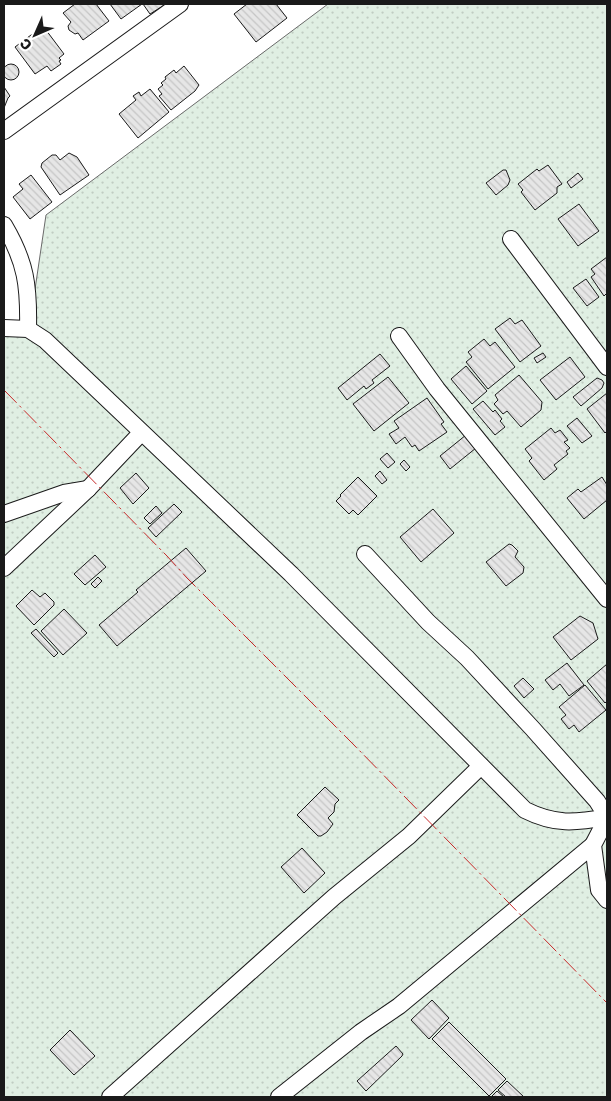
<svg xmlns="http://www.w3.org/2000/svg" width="611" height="1101" viewBox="0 0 611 1101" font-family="Rubik,sans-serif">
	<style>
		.grass { fill: url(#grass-dots); stroke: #6a6a6a }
		.building { fill: url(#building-back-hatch); stroke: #1a1a1a }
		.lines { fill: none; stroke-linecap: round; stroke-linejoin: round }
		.street-casing { stroke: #1a1a1a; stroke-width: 18 }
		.street { stroke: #fff; stroke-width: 16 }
		.power { stroke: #c62828; stroke-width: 1; stroke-dasharray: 18 4 2.5 4; stroke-linecap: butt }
	</style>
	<defs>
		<pattern id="grass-dots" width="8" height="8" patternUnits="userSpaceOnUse" patternTransform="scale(1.25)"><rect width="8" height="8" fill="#e0efe3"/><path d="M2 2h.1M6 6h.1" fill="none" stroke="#c0ccc2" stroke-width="1.8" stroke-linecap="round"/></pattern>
		<pattern id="building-back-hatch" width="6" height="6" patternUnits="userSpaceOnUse" patternTransform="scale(1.25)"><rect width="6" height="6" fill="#e6e6e6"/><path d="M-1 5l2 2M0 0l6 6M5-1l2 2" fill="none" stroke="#c5c5c5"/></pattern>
	</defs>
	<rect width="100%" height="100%" fill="#fff"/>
	<polygon class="grass" points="328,4 607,4 607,1097 4,1097 4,336 29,330 46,215"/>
	<g class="building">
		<polygon points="75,4 96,4 109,21 83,40 78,33 75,34 69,30 68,26 71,22 63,13"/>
		<polygon points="110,4 142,4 121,19"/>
		<polygon points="143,4 166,4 150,14"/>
		<polygon points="247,4 276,4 287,18 256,42 234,14"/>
		<polygon points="43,26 64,54 59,58 61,60 59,61 61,64 51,71 47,66 35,74 15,47"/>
		<circle cx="11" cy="72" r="8"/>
		<polygon points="184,66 199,85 195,91 171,110 159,96 162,94 158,89 163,85 161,83 166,79 165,77 174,70 176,73"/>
		<polygon points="4,87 10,96 8,98 4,108"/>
		<polygon points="150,89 169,112 138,138 119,114 136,100 133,96 139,92 141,96"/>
		<polygon points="69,153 77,157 89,175 60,195 41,167 42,163 52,155 56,155 60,160"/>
		<polygon points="548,165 562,184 557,187 557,193 535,210 521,192 523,190 518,184 537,169 539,171"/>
		<polygon points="503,170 506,170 510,180 508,185 496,195 486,183"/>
		<polygon points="578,173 583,179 571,188 567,182"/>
		<polygon points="31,175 52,202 30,219 13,197 23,189 19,184"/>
		<polygon points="579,204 599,231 578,246 558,219"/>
		<polygon points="607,257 607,293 604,296 591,277 595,274 591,269"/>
		<polygon points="586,279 599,297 587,306 573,288"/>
		<polygon points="510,318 515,324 522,320 541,346 520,362 495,329"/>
		<polygon points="484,339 490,346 495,342 515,367 488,389 466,362 472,357 468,352"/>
		<polygon points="543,353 546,357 537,363 534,358"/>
		<polygon points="380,354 390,366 372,380 374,383 366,389 364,386 347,400 338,388"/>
		<polygon points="570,357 585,377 556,400 540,380"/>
		<polygon points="466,366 487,391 472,404 451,379"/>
		<polygon points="519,375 542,402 541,410 521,427 507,411 503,414 494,404 498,400 495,395"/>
		<polygon points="388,377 409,403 374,431 353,404"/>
		<polygon points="597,378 602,380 604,383 602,388 581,406 573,397"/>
		<polygon points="607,393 607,431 605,433 587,409"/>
		<polygon points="427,398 444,422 441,424 447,432 419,451 415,445 412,447 405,437 396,444 389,434 399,428 394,421"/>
		<polygon points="483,401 493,412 495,410 502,419 500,421 505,427 495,435 473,409"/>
		<polygon points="577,418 592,436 582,443 567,426"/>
		<polygon points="551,428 555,433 560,430 568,440 564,442 570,448 566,451 568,454 554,465 557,469 544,480 529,461 532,458 525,449"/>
		<polygon points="466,435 476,448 450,469 440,456"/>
		<polygon points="387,453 395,462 388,468 380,459"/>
		<polygon points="404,460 410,467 406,471 400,464"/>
		<polygon points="380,471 387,480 382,484 375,476"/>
		<polygon points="136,473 149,488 133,504 120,488"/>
		<polygon points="358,477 377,496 358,515 353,510 349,514 336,501 341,496 340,495"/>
		<polygon points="602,477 607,485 607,500 584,519 567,498 578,489 581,492"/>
		<polygon points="174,504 182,512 156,537 148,528"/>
		<polygon points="156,506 162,513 150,524 144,518"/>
		<polygon points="433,509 454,533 421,562 400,537"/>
		<polygon points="509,544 512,545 518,551 515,557 524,567 523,573 506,586 486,562"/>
		<polygon points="186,548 206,571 117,646 99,625 138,592 136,590"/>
		<polygon points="95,555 106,567 85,585 74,574"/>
		<polygon points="98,577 102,581 95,588 91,584"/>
		<polygon points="32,590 40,597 45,593 54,602 54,605 34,625 16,606"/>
		<polygon points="64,609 87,633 63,655 41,631"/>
		<polygon points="580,616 593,623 598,639 571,660 553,637"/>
		<polygon points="36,629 58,653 54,657 31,633"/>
		<polygon points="567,663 584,685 569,696 560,684 553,690 545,680"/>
		<polygon points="607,664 607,701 605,703 587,681"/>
		<polygon points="523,678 534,689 524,698 514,686"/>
		<polygon points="585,685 606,710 579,732 574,725 569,729 561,719 566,715 559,707"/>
		<polygon points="325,787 339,800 335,804 334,812 328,818 333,824 327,832 321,836 318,836 297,815"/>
		<polygon points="302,848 325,873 304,893 281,867"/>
		<polygon points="432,1000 449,1018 429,1039 411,1020"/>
		<polygon points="449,1022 506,1079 489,1096 432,1039"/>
		<polygon points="70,1030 95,1056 74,1075 50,1050"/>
		<polygon points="396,1046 403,1054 402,1056 366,1091 357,1081"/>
		<polygon points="507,1081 524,1097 506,1097 498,1090"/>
		<polygon points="497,1091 504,1097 491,1097"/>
	</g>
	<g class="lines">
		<g class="street-casing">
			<g id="street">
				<polyline points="4,131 180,4"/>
				<path d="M4,225C26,262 29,286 28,329"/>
				<polyline points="511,239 607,367"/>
				<path d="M4,328L28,329L45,340L291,574L525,810C555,825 575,823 607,817"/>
				<polyline points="399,336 437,389 607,599"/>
				<polyline points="4,514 64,493 88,489"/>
				<polyline points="365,554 428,622 467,658 532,728 597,801 607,817"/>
				<polyline points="4,568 88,489 141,433"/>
				<polyline points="607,818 593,845 599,890 607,900"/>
				<polyline points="110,1097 334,897 409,836 481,766"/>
				<polyline points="279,1097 361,1032 399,1006 593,845"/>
			</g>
		</g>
		<use href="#street" class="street"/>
		<polyline class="power" points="4,390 167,556 187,578 352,743 607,1003"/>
	</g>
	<rect width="611" height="1101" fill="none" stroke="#1a1a1a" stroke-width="10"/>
	<g transform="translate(35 35) rotate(225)" stroke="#ffffff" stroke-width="4" paint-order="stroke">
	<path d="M0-4L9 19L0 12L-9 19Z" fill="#1a1a1a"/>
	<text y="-8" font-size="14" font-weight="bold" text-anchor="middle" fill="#1a1a1a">С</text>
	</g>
</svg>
